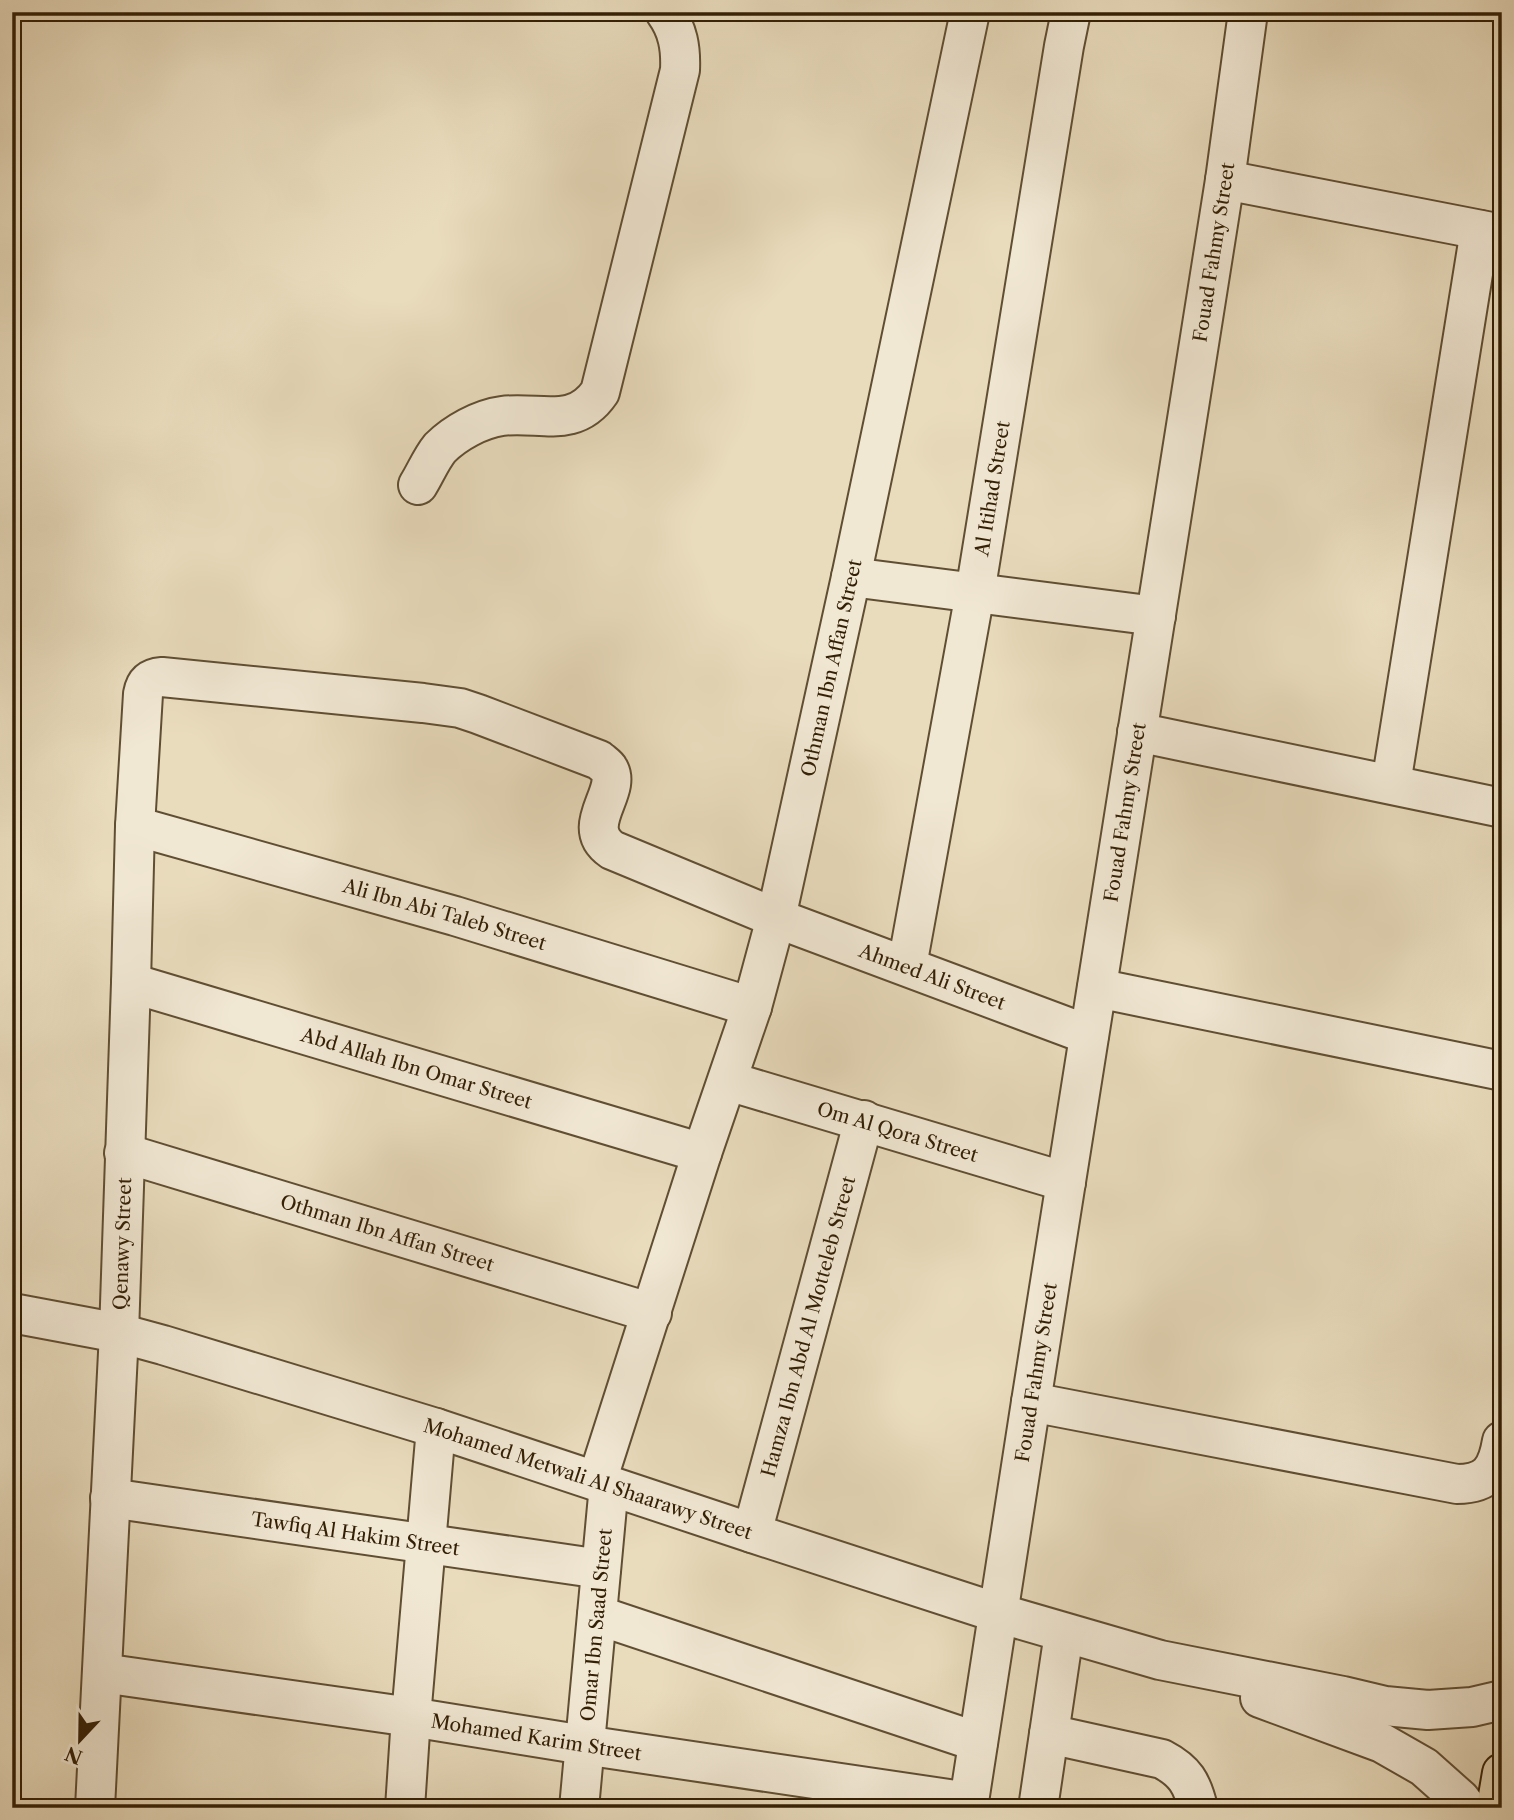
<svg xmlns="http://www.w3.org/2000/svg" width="1514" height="1820" viewBox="0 0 1514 1820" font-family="'Libre Caslon Text',serif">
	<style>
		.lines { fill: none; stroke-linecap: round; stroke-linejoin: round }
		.minor-casing { stroke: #604e33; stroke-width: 42 }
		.highway-casing { stroke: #331f05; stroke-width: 42 }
		.minor { stroke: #f1e8d4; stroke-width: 38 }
		.highway { stroke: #e9dcbd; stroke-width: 38 }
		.labels { text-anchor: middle; stroke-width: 5; stroke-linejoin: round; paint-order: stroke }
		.street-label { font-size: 19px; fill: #331f05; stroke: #f1e8d4 }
	</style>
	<rect width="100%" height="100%" fill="#e9dcbd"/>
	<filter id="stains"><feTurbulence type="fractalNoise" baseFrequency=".00286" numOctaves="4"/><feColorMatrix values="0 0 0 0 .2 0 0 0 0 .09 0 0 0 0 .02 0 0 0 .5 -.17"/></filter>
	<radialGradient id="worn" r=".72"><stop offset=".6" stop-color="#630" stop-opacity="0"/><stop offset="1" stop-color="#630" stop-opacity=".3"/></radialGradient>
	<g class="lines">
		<g class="minor-casing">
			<g id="minor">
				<polyline points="1225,180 1502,234"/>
				<path d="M418,485C425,474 431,459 440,448C455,433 480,419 502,416C540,411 574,430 600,392L680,70C681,48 678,30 665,12"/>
				<polyline points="851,577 1156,616"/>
				<polyline points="1137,732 1502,808"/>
				<polyline points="1391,784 1480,230"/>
				<path id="s1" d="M135,826L455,916L752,1007"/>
				<path id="s2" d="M907,966L975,593L1064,46L1071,12"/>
				<path id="s3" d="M131,983L702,1153"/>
				<polyline points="1097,988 1502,1071"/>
				<path id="s4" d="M728,1081L1066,1182"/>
				<path id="s5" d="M124,1153L652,1313"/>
				<path id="s6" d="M12,1313L119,1333L163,1345L436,1428L752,1533L998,1613L1160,1660L1343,1696L1385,1706L1428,1710L1472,1707L1502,1700"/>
				<path d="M1031,1402L1457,1484C1488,1484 1497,1470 1502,1441"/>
				<path id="s7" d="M597,1481L702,1153L752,1007L776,918L851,577L970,12"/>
				<path id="s8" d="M110,1498L601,1569"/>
				<path id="s9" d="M752,1533L864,1120"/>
				<polyline points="597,1615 978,1742"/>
				<path id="s10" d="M102,1673L411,1717L584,1745L969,1802"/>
				<polyline points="1260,1698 1382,1743 1424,1767 1460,1799 1467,1808"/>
				<path d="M1049,1734L1162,1759C1185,1771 1192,1783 1198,1808"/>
				<path id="s11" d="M95,1808L119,1333L131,983L135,826L143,694C145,683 150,678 162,677L423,703L460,708L478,714L599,760C601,762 607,766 608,768C624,791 577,826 612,850L776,918L1089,1035"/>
				<polyline points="405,1808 411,1717 436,1428"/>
				<path id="s12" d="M579,1808L609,1485"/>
				<path id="s13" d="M968,1808L1031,1402L1225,180L1248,12"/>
				<polyline points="1038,1808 1064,1633"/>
			</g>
		</g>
		<g class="highway-casing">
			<polyline id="highway" points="1496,1808 1502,1773"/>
		</g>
		<use href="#minor" class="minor"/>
		<use href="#highway" class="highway"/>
	</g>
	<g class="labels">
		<g class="street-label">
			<text dy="7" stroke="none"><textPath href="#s13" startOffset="1575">Fouad Fahmy Street</textPath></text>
			<text dy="7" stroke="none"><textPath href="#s2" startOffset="485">Al Itihad Street</textPath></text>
			<text dy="7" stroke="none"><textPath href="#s7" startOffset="847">Othman Ibn Affan Street</textPath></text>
			<text dy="7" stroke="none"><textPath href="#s13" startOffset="1008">Fouad Fahmy Street</textPath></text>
			<text dy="7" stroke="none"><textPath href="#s1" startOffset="322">Ali Ibn Abi Taleb Street</textPath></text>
			<text dy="7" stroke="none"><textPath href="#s11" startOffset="2037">Ahmed Ali Street</textPath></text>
			<text dy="7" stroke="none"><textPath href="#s3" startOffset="298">Abd Allah Ibn Omar Street</textPath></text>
			<text dy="7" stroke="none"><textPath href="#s4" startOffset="177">Om Al Qora Street</textPath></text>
			<text dy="7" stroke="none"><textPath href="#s5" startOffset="275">Othman Ibn Affan Street</textPath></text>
			<text dy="7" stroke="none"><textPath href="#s11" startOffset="565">Qenawy Street</textPath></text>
			<text dy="7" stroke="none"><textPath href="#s9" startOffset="214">Hamza Ibn Abd Al Motteleb Street</textPath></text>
			<text dy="7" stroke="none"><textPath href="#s13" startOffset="441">Fouad Fahmy Street</textPath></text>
			<text dy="7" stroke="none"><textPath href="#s6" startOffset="600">Mohamed Metwali Al Shaarawy Street</textPath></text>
			<text dy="7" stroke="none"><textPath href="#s8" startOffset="248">Tawfiq Al Hakim Street</textPath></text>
			<text dy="7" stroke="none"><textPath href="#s12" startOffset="184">Omar Ibn Saad Street</textPath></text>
			<text dy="7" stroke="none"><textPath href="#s10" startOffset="439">Mohamed Karim Street</textPath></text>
		</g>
	</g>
	<rect width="1514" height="1820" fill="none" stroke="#e9dcbd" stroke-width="42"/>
	<rect x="14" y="14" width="1486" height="1792" fill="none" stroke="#331f05" stroke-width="3.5"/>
	<rect x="21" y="21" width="1472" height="1778" fill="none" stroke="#331f05" stroke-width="2"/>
	<g transform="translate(80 1740) rotate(202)" stroke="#f1e8d4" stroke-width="5" paint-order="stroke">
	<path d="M0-5L12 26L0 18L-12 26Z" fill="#331f05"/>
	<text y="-10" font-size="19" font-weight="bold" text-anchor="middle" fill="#331f05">N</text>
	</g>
	<rect width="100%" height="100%" filter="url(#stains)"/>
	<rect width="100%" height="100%" fill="url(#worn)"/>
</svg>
